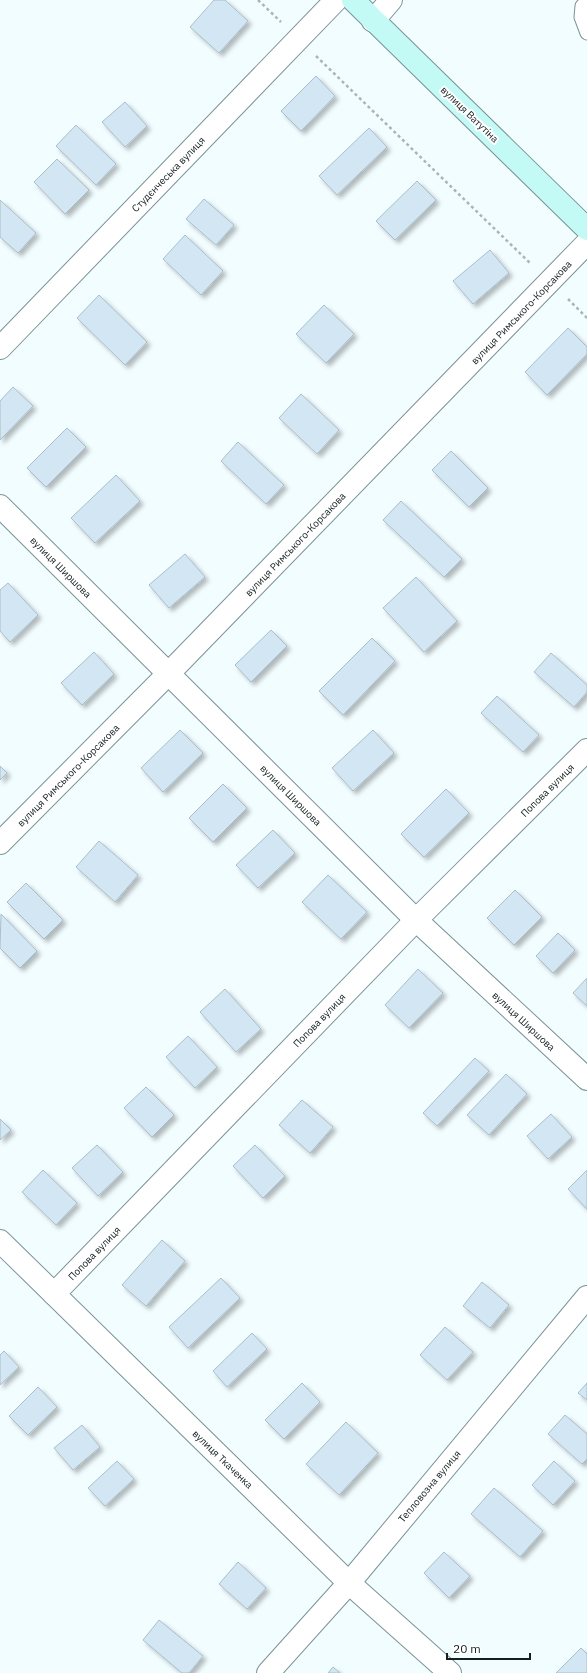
<svg xmlns="http://www.w3.org/2000/svg" width="587" height="1673" viewBox="0 0 587 1673" font-family="'IBM Plex Sans',sans-serif">
	<style>
		.building { fill: #d2e7f3; stroke: #a9beca; filter: url(#shadow) }
		.lines { fill: none; stroke-linecap: round; stroke-linejoin: round }
		.lane-casing { stroke: #7b9397; stroke-width: 15 }
		.street-casing { stroke: #7b9397; stroke-width: 24 }
		.secondary-casing { stroke: #7b9397; stroke-width: 24 }
		.path { stroke: #aab5b7; stroke-width: 2.5; stroke-dasharray: 3 3; stroke-linecap: butt }
		.lane { stroke: #fff; stroke-width: 13 }
		.street { stroke: #fff; stroke-width: 22 }
		.secondary { stroke: #c3faf5; stroke-width: 22 }
		.labels { text-anchor: middle; stroke-width: 4; stroke-linejoin: round; paint-order: stroke }
		.street-label { font-size: 10px; fill: #151f21; stroke: #fff }
	</style>
	<defs>
		<filter id="shadow"><feDropShadow dx="3.5" dy="3.5" stdDeviation="2" flood-color="#0004"/></filter>
	</defs>
	<rect width="100%" height="100%" fill="#f2fdff"/>
	<g class="building">
		<polygon points="214,0 225,0 248,21 219,53 190,27"/>
		<polygon points="316,76 335,96 301,131 281,111"/>
		<polygon points="125,102 147,126 125,147 102,122"/>
		<polygon points="76,125 116,164 96,185 56,146"/>
		<polygon points="369,128 387,147 337,195 319,176"/>
		<polygon points="57,159 89,190 65,214 34,182"/>
		<polygon points="417,181 436,200 395,240 376,221"/>
		<polygon points="204,199 234,225 216,245 186,219"/>
		<polygon points="0,200 36,233 18,253 0,237"/>
		<polygon points="185,235 223,271 201,295 163,259"/>
		<polygon points="490,250 509,273 473,304 453,281"/>
		<polygon points="99,295 147,342 125,365 77,318"/>
		<polygon points="324,305 354,334 326,363 296,334"/>
		<polygon points="568,328 587,347 587,354 547,395 525,372"/>
		<polygon points="13,387 33,406 0,440 0,401"/>
		<polygon points="301,394 339,430 317,454 279,418"/>
		<polygon points="67,428 86,447 46,487 27,468"/>
		<polygon points="238,442 284,485 266,504 221,461"/>
		<polygon points="451,451 488,488 469,507 432,470"/>
		<polygon points="116,475 140,501 95,543 71,518"/>
		<polygon points="401,501 462,559 444,577 383,520"/>
		<polygon points="185,554 205,577 169,608 149,585"/>
		<polygon points="416,577 457,621 424,652 383,608"/>
		<polygon points="8,583 38,615 10,642 0,631 0,590"/>
		<polygon points="271,630 287,646 251,682 235,665"/>
		<polygon points="372,638 395,661 343,715 319,691"/>
		<polygon points="94,652 114,674 82,705 61,683"/>
		<polygon points="551,653 587,685 587,692 574,707 534,672"/>
		<polygon points="497,696 539,735 523,752 481,713"/>
		<polygon points="180,730 203,753 163,792 141,768"/>
		<polygon points="373,730 394,753 353,791 332,768"/>
		<polygon points="0,766 7,773 0,780"/>
		<polygon points="223,784 247,808 213,842 189,818"/>
		<polygon points="446,789 469,813 424,857 401,834"/>
		<polygon points="273,830 295,853 258,888 236,865"/>
		<polygon points="99,841 138,875 115,902 76,867"/>
		<polygon points="328,875 367,912 341,939 302,902"/>
		<polygon points="26,883 63,920 44,939 7,902"/>
		<polygon points="515,890 542,917 514,945 487,918"/>
		<polygon points="1,914 37,951 20,968 0,948"/>
		<polygon points="558,933 575,950 553,973 536,956"/>
		<polygon points="418,969 443,993 409,1028 385,1005"/>
		<polygon points="587,978 587,1006 573,993"/>
		<polygon points="225,989 261,1029 236,1052 200,1012"/>
		<polygon points="188,1036 217,1067 195,1088 166,1057"/>
		<polygon points="475,1058 489,1071 437,1126 423,1113"/>
		<polygon points="506,1074 527,1094 489,1135 467,1115"/>
		<polygon points="146,1087 174,1115 152,1137 124,1108"/>
		<polygon points="302,1100 333,1127 310,1153 279,1125"/>
		<polygon points="551,1114 572,1137 548,1159 527,1136"/>
		<polygon points="0,1119 11,1130 0,1140"/>
		<polygon points="97,1145 123,1172 98,1196 72,1168"/>
		<polygon points="255,1145 285,1176 263,1198 233,1166"/>
		<polygon points="43,1170 77,1203 56,1225 22,1192"/>
		<polygon points="587,1170 587,1209 568,1189"/>
		<polygon points="162,1240 185,1261 146,1306 122,1285"/>
		<polygon points="221,1278 240,1298 188,1348 169,1327"/>
		<polygon points="482,1282 509,1305 490,1328 463,1306"/>
		<polygon points="445,1327 473,1352 447,1380 420,1355"/>
		<polygon points="252,1333 267,1349 227,1387 213,1371"/>
		<polygon points="4,1351 19,1367 0,1385 0,1355"/>
		<polygon points="302,1383 320,1402 284,1439 265,1420"/>
		<polygon points="587,1383 587,1400 578,1393"/>
		<polygon points="38,1387 57,1407 28,1435 9,1416"/>
		<polygon points="565,1415 587,1434 587,1459 582,1464 548,1434"/>
		<polygon points="346,1422 378,1453 339,1495 306,1464"/>
		<polygon points="82,1425 100,1447 73,1470 54,1448"/>
		<polygon points="117,1461 134,1479 105,1506 88,1488"/>
		<polygon points="554,1461 575,1481 553,1505 532,1485"/>
		<polygon points="494,1488 543,1531 520,1557 471,1514"/>
		<polygon points="444,1552 470,1576 449,1598 424,1573"/>
		<polygon points="238,1562 266,1588 247,1609 219,1584"/>
		<polygon points="159,1620 203,1656 189,1673 182,1673 143,1640"/>
		<polygon points="581,1648 587,1654 587,1673 556,1673"/>
		<polygon points="333,1667 340,1673 328,1673"/>
	</g>
	<g class="lines">
		<g class="lane-casing">
			<polyline id="lane" points="587,1 582,6 581,17 587,33"/>
		</g>
		<g class="street-casing">
			<g id="street">
				<polyline points="373,21 391,0"/>
				<polyline points="0,348 336,0"/>
				<polyline points="0,506 416,920 587,1079"/>
				<polyline points="0,843 169,673 587,243"/>
				<polyline points="0,1241 349,1583 450,1673"/>
				<polyline points="54,1294 416,920 587,750"/>
				<polyline points="268,1673 349,1583 587,1297"/>
			</g>
		</g>
		<g class="secondary-casing">
			<polyline id="secondary" points="353,0 587,229"/>
		</g>
		<g class="path">
			<polyline points="258,0 281,22"/>
			<polyline points="316,56 531,264"/>
			<polyline points="568,299 587,318"/>
		</g>
		<use href="#lane" class="lane"/>
		<use href="#street" class="street"/>
		<use href="#secondary" class="secondary"/>
	</g>
	<g class="labels">
		<g class="street-label">
			<text transform="translate(470 114) rotate(44)" y="4">вулиця Ватутіна</text>
			<text transform="translate(168 174) rotate(-46)" y="4">Студєнчеська вулиця</text>
			<text transform="translate(521 312) rotate(-46)" y="4">вулиця Римського-Корсакова</text>
			<text transform="translate(295 544) rotate(-46)" y="4">вулиця Римського-Корсакова</text>
			<text transform="translate(61 567) rotate(45)" y="4">вулиця Ширшова</text>
			<text transform="translate(68 775) rotate(-45)" y="4">вулиця Римського-Корсакова</text>
			<text transform="translate(547 790) rotate(-45)" y="4">Попова вулиця</text>
			<text transform="translate(291 795) rotate(45)" y="4">вулиця Ширшова</text>
			<text transform="translate(319 1020) rotate(-46)" y="4">Попова вулиця</text>
			<text transform="translate(524 1021) rotate(43)" y="4">вулиця Ширшова</text>
			<text transform="translate(94 1253) rotate(-46)" y="4">Попова вулиця</text>
			<text transform="translate(223 1459) rotate(44)" y="4">вулиця Ткаченка</text>
			<text transform="translate(429 1486) rotate(-50)" y="4">Тепловозна вулиця</text>
		</g>
	</g>
	<path d="M447 1653v6h83v-6" fill="none" stroke="#151f21" stroke-width="2"/>
	<text x="453" y="1653" font-size="12" fill="#151f21" stroke="#ffffff" stroke-width="3" paint-order="stroke">20 m</text>
</svg>
